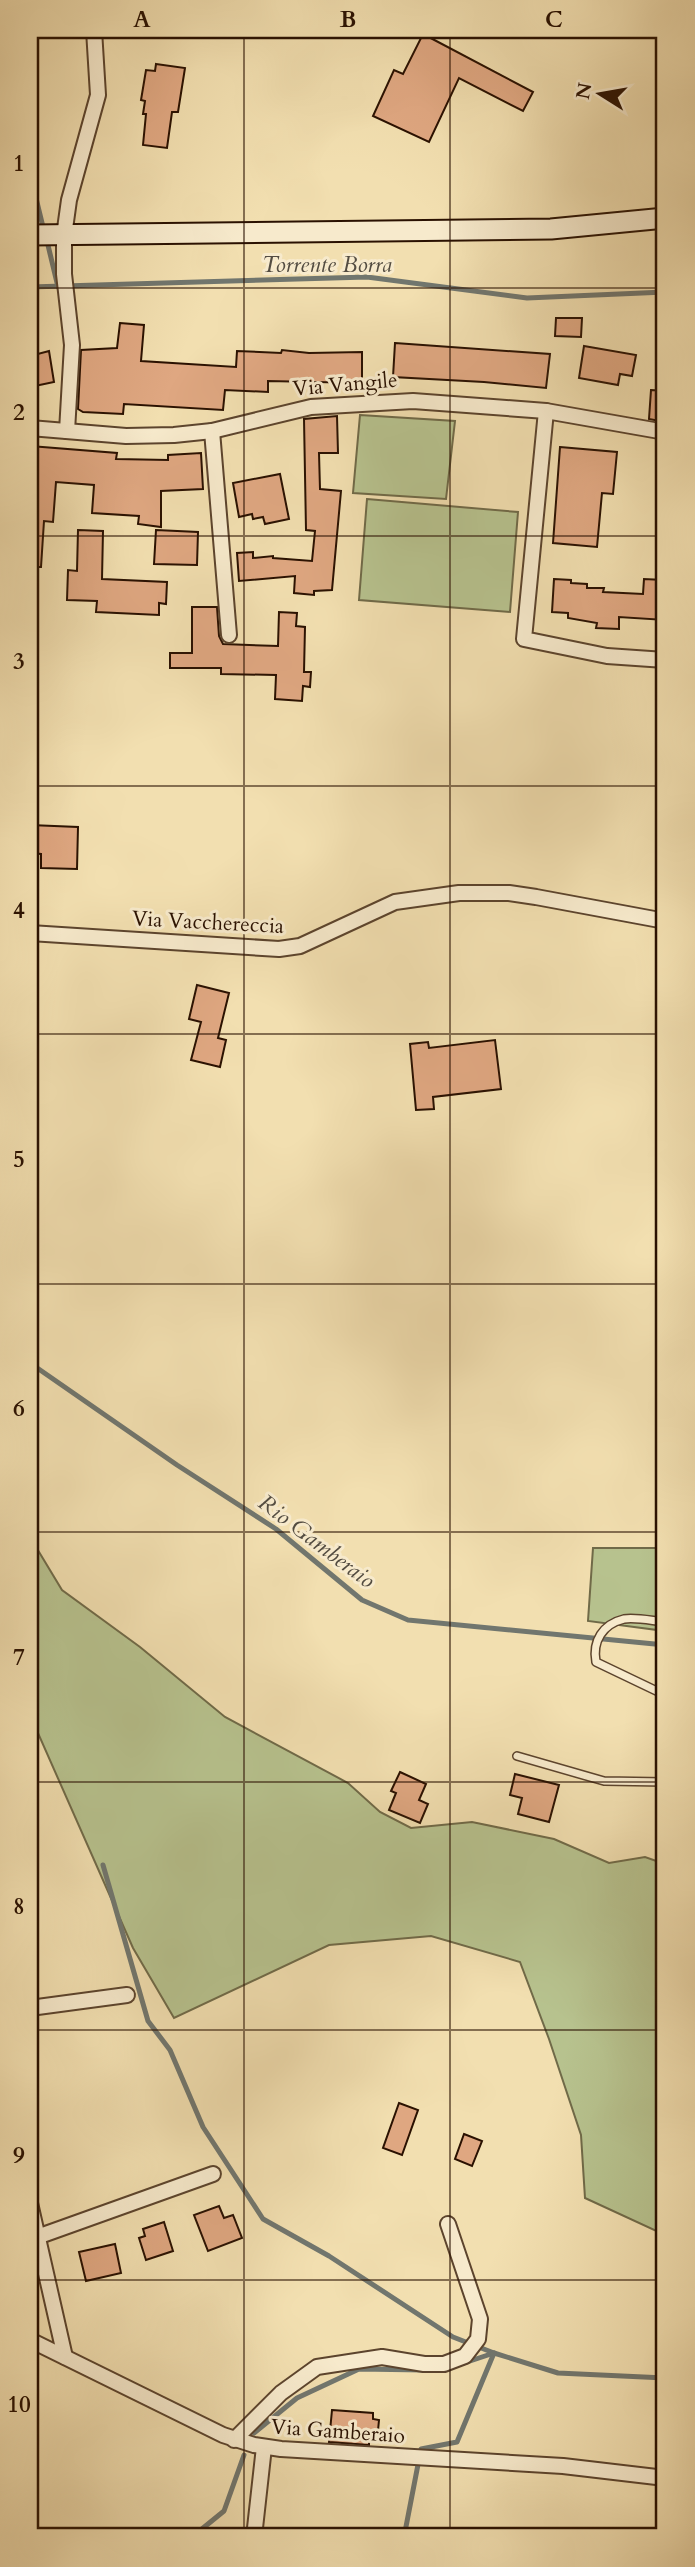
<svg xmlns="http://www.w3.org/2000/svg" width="695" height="2567" viewBox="0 0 695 2567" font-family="Cardo,serif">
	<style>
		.green { fill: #b7c28e; stroke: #706a48; stroke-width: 2 }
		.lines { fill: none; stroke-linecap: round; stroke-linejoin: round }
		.stream { stroke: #71766e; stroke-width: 5 }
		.building { fill: #dfa781; stroke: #2a1101; stroke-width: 2 }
		.lane-casing { stroke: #5c442d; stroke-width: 10 }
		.street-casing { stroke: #5c442d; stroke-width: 18 }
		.secondary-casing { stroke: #2a1101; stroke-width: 23 }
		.lane { stroke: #f7eacc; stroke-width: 7 }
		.street { stroke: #f7eacc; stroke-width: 14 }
		.secondary { stroke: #f7eacc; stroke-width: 19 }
		.grid { fill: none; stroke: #2a1101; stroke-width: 2; stroke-opacity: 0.55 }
		.labels { text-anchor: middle; stroke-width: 6; stroke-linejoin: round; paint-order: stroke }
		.street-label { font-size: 21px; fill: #2a1101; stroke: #f7eacc }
		.water-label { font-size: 23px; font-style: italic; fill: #534c41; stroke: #f7eacc }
		.neatline { fill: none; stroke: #2a1101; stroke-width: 2.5 }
		.grid-label { font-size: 23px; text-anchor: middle; font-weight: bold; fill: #2a1101 }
	</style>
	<rect width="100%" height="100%" fill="#f2dfb0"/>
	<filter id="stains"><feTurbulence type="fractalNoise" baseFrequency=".00286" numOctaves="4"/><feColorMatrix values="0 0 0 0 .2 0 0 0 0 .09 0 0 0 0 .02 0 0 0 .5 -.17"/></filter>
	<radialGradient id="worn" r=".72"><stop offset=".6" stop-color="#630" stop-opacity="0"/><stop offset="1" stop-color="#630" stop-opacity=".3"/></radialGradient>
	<g class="green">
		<polygon points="360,415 455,421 446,499 353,493"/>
		<polygon points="367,499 518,512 510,612 359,600"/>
		<polygon points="30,1537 62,1590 140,1647 225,1717 348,1783 380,1812 411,1828 472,1822 554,1839 609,1863 645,1857 665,1864 665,2235 585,2198 581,2135 549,2039 520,1962 431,1936 329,1945 174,2018 133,1948 30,1715"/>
		<polygon points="593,1548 665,1548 665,1631 588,1621"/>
	</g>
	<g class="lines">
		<g class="stream">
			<polyline points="30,188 36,198 44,231"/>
			<polyline points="47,241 58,287"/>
			<polyline points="30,287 367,277 527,298 665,292"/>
			<polyline points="30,1363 177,1465 276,1529 362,1600 408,1620 665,1645"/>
			<polyline points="103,1865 148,2021 170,2050 203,2127 263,2219 329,2256 453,2337 494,2353 558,2373 665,2378"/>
			<polyline points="464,2363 494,2353"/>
			<polyline points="254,2433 297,2398 359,2369 424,2370"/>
			<polyline points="192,2537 224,2511 244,2455"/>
			<polyline points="404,2537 421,2449 457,2442 494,2353"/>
		</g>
	</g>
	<g class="building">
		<polygon points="423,34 533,92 523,111 459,78 429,142 373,116 394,70 403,74"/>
		<polygon points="156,64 185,68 178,112 172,112 167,148 143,145 146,114 143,114 145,101 141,100 146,70 155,71"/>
		<polygon points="556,318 582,318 581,337 555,336"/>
		<polygon points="120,323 144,325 141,361 236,367 237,351 281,353 282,350 309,353 362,352 362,383 268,381 268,392 225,390 223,410 124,404 123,414 83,412 78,409 81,350 117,348"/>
		<polygon points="395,343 550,354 546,388 484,382 393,377"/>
		<polygon points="584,346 636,355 632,376 620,374 618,385 579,378"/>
		<polygon points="49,351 54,382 30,387 30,356"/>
		<polygon points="651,390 665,391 665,422 649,419"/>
		<polygon points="337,416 338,453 319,453 320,489 341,491 332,590 314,591 314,595 294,593 295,576 239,581 237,553 253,552 253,558 273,556 273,558 312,561 315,531 306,530 304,419"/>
		<polygon points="30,446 117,453 116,459 168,460 168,455 201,453 203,489 161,491 161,527 138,524 139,516 92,513 94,485 56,482 53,522 44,521 41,567 30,567"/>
		<polygon points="560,447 617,452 613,494 602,493 597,547 553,543"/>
		<polygon points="280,474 289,519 265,524 263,517 253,519 252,514 239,517 233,483"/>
		<polygon points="78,530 103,531 102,579 167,582 166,604 159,603 159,615 96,612 97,601 67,600 68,570 77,571"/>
		<polygon points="156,530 198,532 197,565 154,564"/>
		<polygon points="554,579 571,580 571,583 587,584 587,588 604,588 603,592 643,594 644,579 664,580 665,620 619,617 619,629 596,628 597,623 568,618 568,613 552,612"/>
		<polygon points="192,607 217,607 219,636 223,644 278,646 279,612 297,613 296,626 305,627 304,672 311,672 310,687 303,686 302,701 275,699 276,675 221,674 221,668 170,668 170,653 192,653"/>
		<polygon points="30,825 78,827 77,869 41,868 41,854 30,853"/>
		<polygon points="197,985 229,993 218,1038 226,1040 220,1067 191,1060 201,1022 189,1019"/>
		<polygon points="495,1040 501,1089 433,1097 434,1109 416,1110 410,1044 428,1042 429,1048"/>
		<polygon points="400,1772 426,1784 419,1800 428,1804 420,1823 389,1810 396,1793 391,1791"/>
		<polygon points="515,1774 559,1785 549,1822 518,1814 522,1798 510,1795"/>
		<polygon points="399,2103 418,2110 402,2155 383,2148"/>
		<polygon points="464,2134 482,2141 472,2166 455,2159"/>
		<polygon points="219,2206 224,2218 233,2215 242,2238 208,2251 194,2215"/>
		<polygon points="164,2222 173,2251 146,2260 139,2238 145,2236 143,2229"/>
		<polygon points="115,2244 121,2273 86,2281 79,2252"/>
		<polygon points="332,2410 373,2413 373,2419 379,2420 377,2441 369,2441 369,2445 329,2442"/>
	</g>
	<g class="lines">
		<g class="lane-casing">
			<g id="lane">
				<path d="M665,1622C653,1621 636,1617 624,1619C603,1624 592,1641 596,1662L665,1695"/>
				<polyline points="517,1756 604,1781 665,1782"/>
			</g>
		</g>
		<g class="street-casing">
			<g id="street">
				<polyline points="546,411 524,639 607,656 665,660"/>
				<polyline points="30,428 126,436 174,435 212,431 311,407 413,401 546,411 665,432"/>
				<polyline points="67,431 72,345 64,274 64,236 69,200 98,95 94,30"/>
				<polyline points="212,431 229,635"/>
				<polyline points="30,933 279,949 300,946 395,902 459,893 509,893 536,897 665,921"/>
				<polyline points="30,2008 127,1995"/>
				<polyline points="30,2203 65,2357"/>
				<polyline points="37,2237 213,2174"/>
				<polyline points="30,2340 223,2435 254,2445 281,2449 563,2466 665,2478"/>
				<polyline points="234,2440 281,2393 317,2367 382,2357 424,2364 444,2364 465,2356 478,2339 480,2319 448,2224"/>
				<polyline points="254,2537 264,2447"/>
			</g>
		</g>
		<g class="secondary-casing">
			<polyline id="secondary" points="30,235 551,229 665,218"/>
		</g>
		<use href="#lane" class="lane"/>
		<use href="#street" class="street"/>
		<use href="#secondary" class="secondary"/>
	</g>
	<path class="grid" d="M244,30V2537M450,30V2537M30,288H665M30,536H665M30,786H665M30,1034H665M30,1284H665M30,1532H665M30,1782H665M30,2030H665M30,2280H665"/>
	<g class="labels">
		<g class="street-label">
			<text transform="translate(345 384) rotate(-5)" y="7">Via Vangile</text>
			<text transform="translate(208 922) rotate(3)" y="7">Via Vacchereccia</text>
			<text transform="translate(338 2431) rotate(4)" y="7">Via Gamberaio</text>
		</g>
		<g class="water-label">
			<text x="327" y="272">Torrente Borra</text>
			<text transform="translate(317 1541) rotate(37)" y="8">Rio Gamberaio</text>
		</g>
	</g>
	<rect width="695" height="2567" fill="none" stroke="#f2dfb0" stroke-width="77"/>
	<g transform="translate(600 94) rotate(281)" stroke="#f7eacc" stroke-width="5" paint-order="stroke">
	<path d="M0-5L12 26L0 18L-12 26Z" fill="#2a1101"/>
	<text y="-10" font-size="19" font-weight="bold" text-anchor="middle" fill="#2a1101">N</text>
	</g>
	<rect x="38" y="38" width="618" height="2490" class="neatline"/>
	<g class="grid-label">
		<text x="142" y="27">A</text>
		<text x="348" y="27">B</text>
		<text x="554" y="27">C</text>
		<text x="19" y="171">1</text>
		<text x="19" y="420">2</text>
		<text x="19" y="669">3</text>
		<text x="19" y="918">4</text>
		<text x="19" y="1167">5</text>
		<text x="19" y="1416">6</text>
		<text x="19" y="1665">7</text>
		<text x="19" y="1914">8</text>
		<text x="19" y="2163">9</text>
		<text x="19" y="2412">10</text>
	</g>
	<rect width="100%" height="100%" filter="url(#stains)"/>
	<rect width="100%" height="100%" fill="url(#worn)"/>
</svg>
